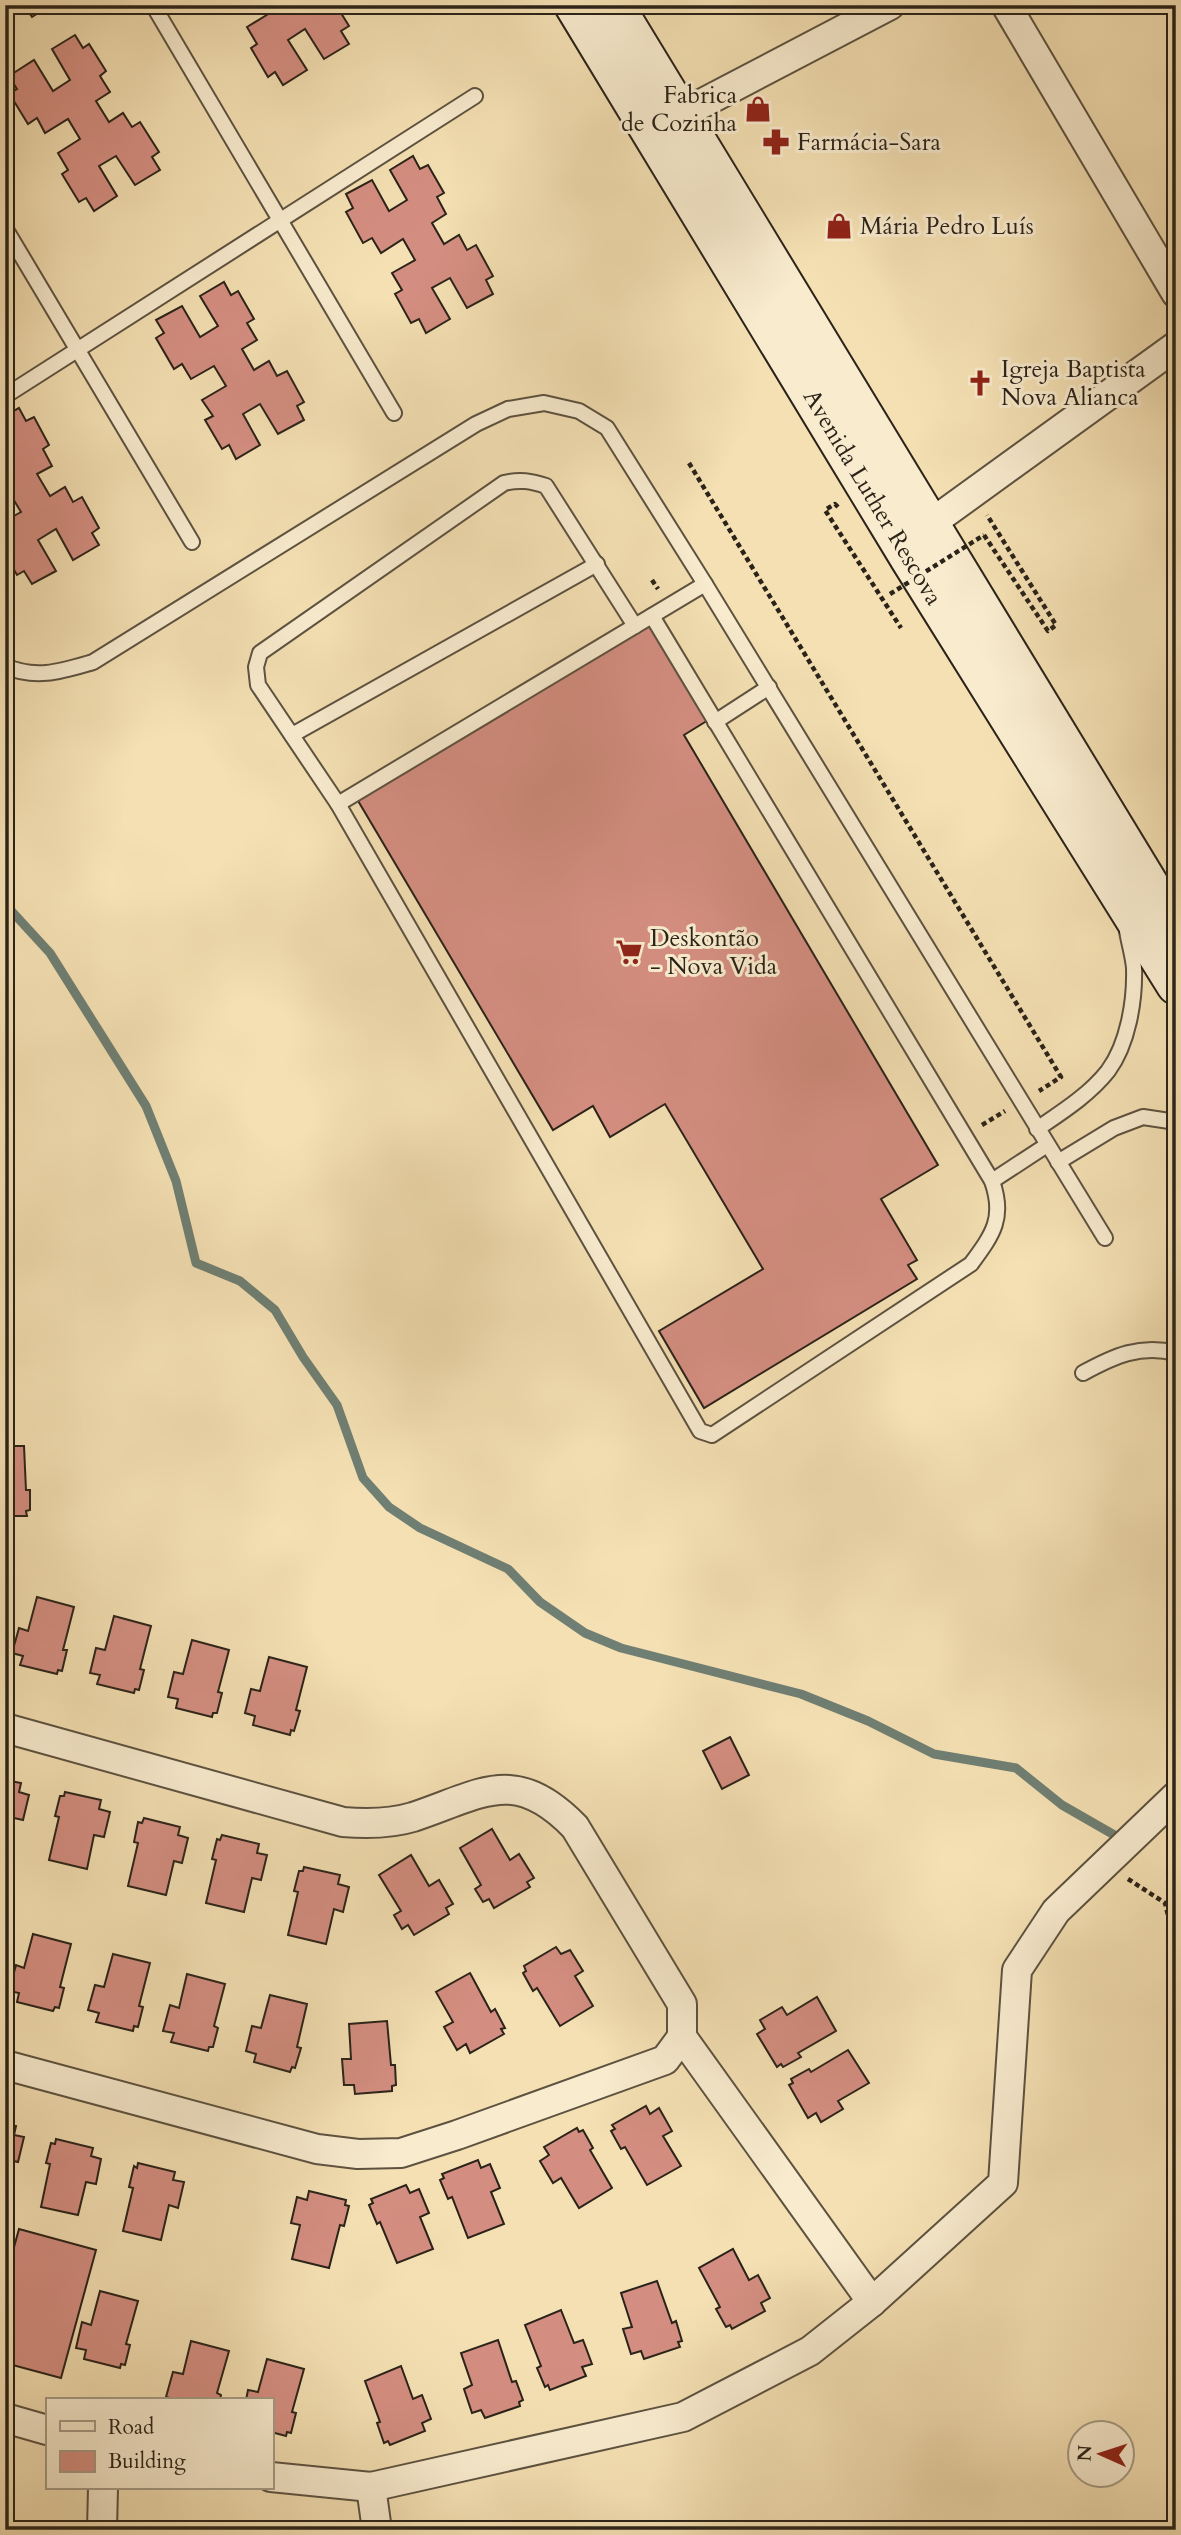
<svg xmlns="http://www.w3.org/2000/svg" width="1181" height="2535" viewBox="0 0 1181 2535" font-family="Cardo,serif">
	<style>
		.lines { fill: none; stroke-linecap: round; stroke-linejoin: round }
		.stream { stroke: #6f7f73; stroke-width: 9 }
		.building { fill: #d48e81; stroke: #2b2319; stroke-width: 2 }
		.service-casing { stroke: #5d5240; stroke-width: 18 }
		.minor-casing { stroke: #5d5240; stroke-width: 32 }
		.secondary-casing { stroke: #2b2319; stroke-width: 42 }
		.path { stroke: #2b2319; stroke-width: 4.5; stroke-dasharray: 5 3.5; stroke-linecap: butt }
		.service { stroke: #f8ebce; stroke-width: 14 }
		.minor { stroke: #f8ebce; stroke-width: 28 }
		.secondary { stroke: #f8ebce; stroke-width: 38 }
		.path-bridge { stroke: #2b2319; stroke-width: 4.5; stroke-dasharray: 5 3.5; stroke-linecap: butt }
		.labels { text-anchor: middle; stroke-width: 6; stroke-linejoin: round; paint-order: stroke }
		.poi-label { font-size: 24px; fill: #2b2319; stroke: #f8ebce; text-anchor: start }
		.street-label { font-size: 24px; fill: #2b2319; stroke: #f8ebce }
	</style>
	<rect width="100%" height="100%" fill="#f4e0b3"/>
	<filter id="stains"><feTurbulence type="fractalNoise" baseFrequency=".00286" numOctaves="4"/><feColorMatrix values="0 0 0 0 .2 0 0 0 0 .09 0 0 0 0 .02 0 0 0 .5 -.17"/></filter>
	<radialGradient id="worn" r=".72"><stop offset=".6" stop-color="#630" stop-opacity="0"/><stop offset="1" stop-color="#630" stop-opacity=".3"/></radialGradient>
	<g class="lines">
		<polyline class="stream" points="5,904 50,953 146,1106 176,1181 196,1263 240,1281 275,1310 303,1357 337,1405 363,1478 389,1507 420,1528 508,1569 540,1602 585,1633 621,1648 801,1694 868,1721 934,1754 1016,1768 1062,1805 1123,1840"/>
	</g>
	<g class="building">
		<polygon points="24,5 51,5 32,17"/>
		<polygon points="265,5 336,5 349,26 341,31 349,44 324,59 305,29 288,40 307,70 283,85 275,72 268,77 251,48 257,44 247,27 270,13"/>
		<polygon points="75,35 83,48 89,44 106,71 100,76 110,92 96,101 109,122 123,113 132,127 140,122 159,152 152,157 160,170 135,185 116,156 99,166 117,196 94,211 86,198 79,202 62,174 68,170 58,153 80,139 68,119 45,133 37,118 28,124 9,93 17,89 9,76 34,60 53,91 70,80 52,49"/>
		<polygon points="413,156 420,169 428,165 444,193 437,197 446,214 432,223 444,244 459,235 467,250 476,245 493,276 486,280 493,294 467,308 450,278 432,288 450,319 426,333 419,319 411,323 395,294 402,290 392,273 415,260 403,239 381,253 372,238 363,243 346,212 353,208 346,194 372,180 389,211 407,200 390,170"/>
		<polygon points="224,282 231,295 238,291 254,319 247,323 257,340 242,349 254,370 269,361 277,376 287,371 304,402 297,406 304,420 278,434 260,404 243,414 260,445 236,459 229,445 222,449 205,420 213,416 202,400 226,386 214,366 191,379 182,364 174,369 156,338 164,333 156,320 182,306 200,337 218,326 200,296"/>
		<polygon points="19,408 26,421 34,417 49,445 43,449 52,466 37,474 50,496 65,487 73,502 82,497 99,528 92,533 99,545 73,560 56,529 38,540 56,571 32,584 24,571 17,575 5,554 5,543 8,542 5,538 5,521 21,512 9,492 5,494 5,456 13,452 5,439 5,416"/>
		<polygon points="653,622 710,719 684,735 938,1165 881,1199 917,1260 908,1265 917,1279 704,1408 659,1331 763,1269 665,1104 610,1137 593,1106 553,1130 357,799"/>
		<polygon points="5,1130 14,1133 5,1173"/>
		<polygon points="5,1446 24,1446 26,1490 30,1490 30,1510 26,1511 27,1516 5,1516"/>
		<polygon points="37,1597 74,1607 63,1650 67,1650 62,1671 58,1670 57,1674 20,1665 23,1656 12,1653 19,1628 28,1631"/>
		<polygon points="114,1616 151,1626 140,1669 144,1670 139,1690 135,1689 134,1693 97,1684 100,1675 90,1673 96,1648 105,1650"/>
		<polygon points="192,1640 229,1650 218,1692 222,1693 217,1713 213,1713 212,1717 176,1708 178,1699 168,1697 174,1672 183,1674"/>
		<polygon points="269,1657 307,1667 296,1710 300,1711 294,1731 291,1730 290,1735 253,1725 255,1716 245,1713 251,1689 260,1691"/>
		<polygon points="730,1737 749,1775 722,1789 703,1751"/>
		<polygon points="5,1780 21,1783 19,1792 29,1795 23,1820 14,1818 6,1852"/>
		<polygon points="65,1792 101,1800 99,1809 110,1812 104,1837 94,1835 87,1869 49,1860 59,1817 55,1816 60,1796 64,1796"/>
		<polygon points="144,1818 180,1827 178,1835 188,1838 182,1863 174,1861 166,1895 128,1886 138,1843 134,1842 138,1822 142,1823"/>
		<polygon points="492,1829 510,1860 519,1854 534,1878 527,1882 530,1887 494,1908 489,1899 483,1902 475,1889 481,1885 460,1848"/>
		<polygon points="222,1835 259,1844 257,1853 267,1855 261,1880 252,1878 244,1912 206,1903 216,1860 212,1859 217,1839 220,1840"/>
		<polygon points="411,1855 429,1886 439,1880 453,1904 446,1908 449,1914 414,1935 408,1925 402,1929 394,1915 401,1911 379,1875"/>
		<polygon points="304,1867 340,1875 338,1884 349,1887 343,1912 334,1909 326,1944 288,1935 298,1892 294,1891 299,1871 303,1871"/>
		<polygon points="33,1934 71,1944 60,1987 64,1988 59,2008 55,2007 53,2011 17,2002 19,1993 9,1991 16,1965 24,1968"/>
		<polygon points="556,1947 561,1954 570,1950 583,1971 575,1976 593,2006 560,2026 537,1988 533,1991 523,1973 526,1971 524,1966"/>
		<polygon points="113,1954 150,1963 139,2006 143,2007 138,2027 134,2026 133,2031 96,2022 99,2013 88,2010 95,1985 104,1987"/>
		<polygon points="470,1973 491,2012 495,2009 505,2028 501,2029 504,2034 470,2053 466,2044 457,2050 444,2027 453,2022 436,1992"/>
		<polygon points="187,1974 225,1984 214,2026 218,2028 213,2047 209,2047 208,2051 171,2042 174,2033 163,2031 170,2005 179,2008"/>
		<polygon points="270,1995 307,2004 297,2047 301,2048 295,2068 292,2067 290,2072 254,2062 256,2054 246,2051 252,2026 261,2028"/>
		<polygon points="817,1997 836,2031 798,2053 801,2057 783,2067 781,2064 777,2067 757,2034 765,2029 760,2020 782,2007 787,2015"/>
		<polygon points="387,2021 391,2065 395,2065 396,2085 392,2086 392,2091 355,2094 354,2085 344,2085 342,2059 351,2059 349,2024"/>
		<polygon points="848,2050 869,2083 838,2101 843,2109 821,2122 816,2113 808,2118 789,2085 793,2083 791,2079 809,2069 811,2072"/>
		<polygon points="646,2106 650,2114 659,2108 672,2131 663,2136 681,2166 647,2185 625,2147 621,2149 611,2131 615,2129 612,2125"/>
		<polygon points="5,2124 16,2126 14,2135 24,2137 18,2162 9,2160 5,2178"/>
		<polygon points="577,2128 579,2132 583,2130 593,2148 590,2150 612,2188 579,2208 561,2178 553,2183 540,2161 549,2155 544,2147"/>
		<polygon points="56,2139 93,2148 91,2156 101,2159 96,2184 86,2182 78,2215 41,2207 50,2164 46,2163 51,2143 55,2144"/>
		<polygon points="478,2160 481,2168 490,2164 500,2188 491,2192 504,2224 468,2238 452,2197 448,2199 440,2180 444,2178 442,2174"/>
		<polygon points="138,2163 175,2172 173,2180 184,2182 178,2208 169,2205 161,2240 123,2231 133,2188 129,2187 134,2166 137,2168"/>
		<polygon points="406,2185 410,2193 419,2189 429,2213 420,2217 433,2249 397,2263 380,2222 377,2224 369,2205 373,2203 371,2199"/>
		<polygon points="309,2191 346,2200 345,2205 349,2206 344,2226 340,2225 329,2268 292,2259 300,2225 291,2223 297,2197 307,2200"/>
		<polygon points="19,2229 96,2250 61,2378 5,2363 5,2280"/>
		<polygon points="733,2249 749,2280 758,2275 770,2298 761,2303 765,2311 732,2329 730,2325 726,2327 716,2309 720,2307 699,2268"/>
		<polygon points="657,2281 672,2323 676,2321 682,2341 678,2342 680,2347 644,2359 641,2351 631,2354 623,2329 632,2327 621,2293"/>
		<polygon points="100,2291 138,2301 126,2344 130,2345 125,2365 121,2364 120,2368 84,2359 86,2350 76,2348 82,2322 91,2325"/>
		<polygon points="561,2310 574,2343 583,2340 592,2364 582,2367 586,2376 550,2390 548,2385 545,2387 537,2368 541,2366 525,2325"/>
		<polygon points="498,2340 512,2382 516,2381 523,2400 519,2402 520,2406 485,2418 481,2410 472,2413 464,2389 472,2385 461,2353"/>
		<polygon points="191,2341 229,2351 217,2393 221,2395 220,2400 177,2400 166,2397 173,2372 183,2374"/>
		<polygon points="267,2359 304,2369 292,2412 296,2413 291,2433 287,2432 286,2436 271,2432 271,2400 246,2400 248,2390 258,2392"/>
		<polygon points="401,2366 413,2399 422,2395 431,2419 422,2423 425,2431 390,2445 388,2441 384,2443 377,2423 380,2422 365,2381"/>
	</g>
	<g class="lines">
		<g class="service-casing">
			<g id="service">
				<polyline points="153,5 394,413"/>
				<polyline points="5,228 192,542"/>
				<polyline points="5,396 475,96"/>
				<path d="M635,626L546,486C531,481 520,479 504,483L260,653L256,667L258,685L338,804L700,1431L712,1435L971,1264C993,1234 1005,1218 992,1181L652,616"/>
				<path d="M5,666C36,680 62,671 93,662L476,424L508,409L544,403L579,411L607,428L705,584L1105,1238"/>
				<polyline points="715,722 769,687"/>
				<polyline points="292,735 597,564"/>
				<polyline points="338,804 705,584"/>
				<path d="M1037,1129C1062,1112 1089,1095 1108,1071C1128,1044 1135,1001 1134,968C1133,956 1129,943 1127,931"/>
				<polyline points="1058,1162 1114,1128 1143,1117 1176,1122"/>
				<polyline points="992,1181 1047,1145"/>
				<path d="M1083,1373C1114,1356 1140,1344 1176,1353"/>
			</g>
		</g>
		<g class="minor-casing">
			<g id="minor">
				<polyline points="1006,5 1176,293"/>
				<polyline points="680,115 890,5"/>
				<polyline points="930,524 1176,346"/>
				<path d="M5,1728L343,1822C367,1824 390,1824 413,1817C482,1794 515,1765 575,1827L682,2004V2037L665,2060L457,2135L401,2153L358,2154L317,2149L5,2065"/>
				<polyline points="682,2037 872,2302"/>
				<polyline points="5,2418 47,2430"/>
				<polyline points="271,2477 371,2487 683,2417 810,2351 872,2302 1003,2183 1017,1970 1056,1911 1176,1796"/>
				<polyline points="371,2487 377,2530"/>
				<polyline points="102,2530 103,2488"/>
			</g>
		</g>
		<g class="secondary-casing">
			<g id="secondary">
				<polyline points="574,5 910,559 1176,985"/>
				<polyline points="614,5 1176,929"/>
			</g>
		</g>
		<g class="path">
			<polyline points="689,463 1061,1077 1039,1091"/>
			<polyline points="838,507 835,504 825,510 901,628"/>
			<polyline points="984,535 1048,631 1056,625 987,515"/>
			<polyline points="652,580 658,589"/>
			<polyline points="982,1125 1005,1111"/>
			<polyline points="1128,1879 1165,1903 1176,1948"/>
		</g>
		<use href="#service" class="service"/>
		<use href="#minor" class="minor"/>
		<use href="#secondary" class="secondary"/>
		<polyline class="path-bridge" points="890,594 984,535"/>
	</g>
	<defs>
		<g id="shop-bare" transform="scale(2.1)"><path d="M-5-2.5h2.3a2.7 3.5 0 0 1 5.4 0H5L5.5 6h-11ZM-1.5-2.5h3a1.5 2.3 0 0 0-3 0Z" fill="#8f2418" stroke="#f8ebce" stroke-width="2.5" paint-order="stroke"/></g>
		<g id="pharmacy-bare" transform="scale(2.1)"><path d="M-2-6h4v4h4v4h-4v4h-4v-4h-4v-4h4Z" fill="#8f2418" stroke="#f8ebce" stroke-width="2.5" paint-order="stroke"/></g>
		<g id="church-bare" transform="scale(2.1)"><path d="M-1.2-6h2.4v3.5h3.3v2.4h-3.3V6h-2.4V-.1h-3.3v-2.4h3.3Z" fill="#8f2418" stroke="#f8ebce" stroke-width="2.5" paint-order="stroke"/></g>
		<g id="supermarket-bare" transform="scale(2.1)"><path d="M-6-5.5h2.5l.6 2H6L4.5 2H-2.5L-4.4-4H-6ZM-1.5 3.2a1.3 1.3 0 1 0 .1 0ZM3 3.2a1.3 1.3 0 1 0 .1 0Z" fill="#8f2418" stroke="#f8ebce" stroke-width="2.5" paint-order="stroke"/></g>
	</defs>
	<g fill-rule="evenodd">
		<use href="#shop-bare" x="758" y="109"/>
		<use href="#pharmacy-bare" x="776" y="142"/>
		<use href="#shop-bare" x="839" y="226"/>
		<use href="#church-bare" x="980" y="383"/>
		<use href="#supermarket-bare" x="629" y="952"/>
	</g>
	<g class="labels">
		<g class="poi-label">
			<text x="737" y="103" text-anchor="end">Fabrica<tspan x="737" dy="28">de Cozinha</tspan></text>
			<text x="797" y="150">Farmácia-Sara</text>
			<text x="860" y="234">Mária Pedro Luís</text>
			<text x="1001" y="377">Igreja Baptista<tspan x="1001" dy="28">Nova Alianca</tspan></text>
			<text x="650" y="946">Deskontão<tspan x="650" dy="28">- Nova Vida</tspan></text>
		</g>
		<g class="street-label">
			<text transform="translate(873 497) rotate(59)" y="8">Avenida Luther Rescova</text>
		</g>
	</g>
	<rect width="1181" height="2535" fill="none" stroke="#f4e0b3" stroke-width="28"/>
	<rect x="7" y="7" width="1167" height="2521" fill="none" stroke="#2b2319" stroke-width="3.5"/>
	<rect x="14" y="14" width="1153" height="2507" fill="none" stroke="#2b2319" stroke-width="2"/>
	<rect x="46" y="2398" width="228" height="91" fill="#f8ebce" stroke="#a69b86" stroke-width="2"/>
	<rect x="60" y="2421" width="35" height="10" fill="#f8ebce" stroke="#a69b86" stroke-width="2"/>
	<text x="108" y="2434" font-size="21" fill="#2b2319">Road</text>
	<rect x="60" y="2451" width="35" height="21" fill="#d48e81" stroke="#a69b86" stroke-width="2"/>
	<text x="108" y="2468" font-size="21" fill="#2b2319">Building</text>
	<g transform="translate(1101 2454) rotate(273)"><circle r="33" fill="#f8ebce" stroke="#a69b86" stroke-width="2"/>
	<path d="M0-5L12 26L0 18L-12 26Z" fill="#8f2418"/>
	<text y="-10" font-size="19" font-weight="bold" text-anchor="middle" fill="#2b2319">N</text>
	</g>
	<rect width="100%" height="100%" filter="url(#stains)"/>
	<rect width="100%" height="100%" fill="url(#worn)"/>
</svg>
